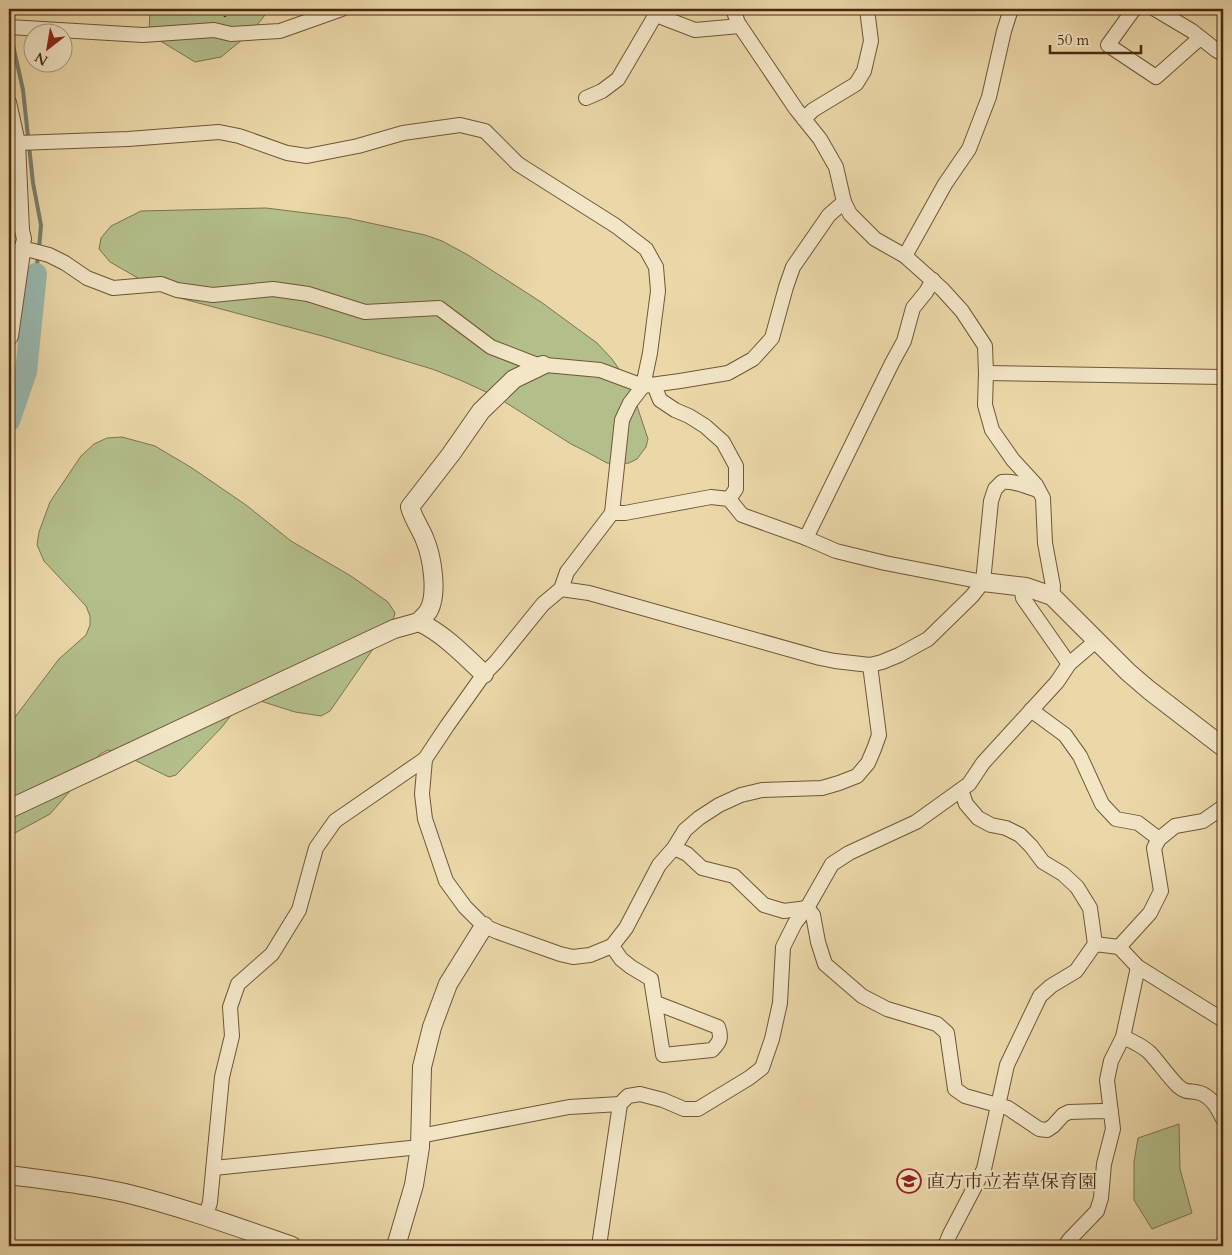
<svg xmlns="http://www.w3.org/2000/svg" width="1232" height="1255" viewBox="0 0 1232 1255" font-family="Cardo,'Noto Serif JP',serif">
	<style>
		.green { fill: #b3bf8b; stroke: #7e744e }
		.lines { fill: none; stroke-linecap: round; stroke-linejoin: round }
		.stream { stroke: #797f70; stroke-width: 4 }
		.river { stroke: #99b8b0; stroke-width: 22 }
		.minor-casing { stroke: #715536; stroke-width: 16 }
		.tertiary-casing { stroke: #715536; stroke-width: 20 }
		.path { stroke: #482910; stroke-width: 2.5; stroke-dasharray: 1 2.5; stroke-linecap: butt }
		.minor { stroke: #f2e6c7; stroke-width: 14 }
		.tertiary { stroke: #f2e6c7; stroke-width: 18 }
		.labels { text-anchor: middle; stroke-width: 4.5; stroke-linejoin: round; paint-order: stroke }
		.poi-label { font-size: 19px; fill: #482910; stroke: #f2e6c7; text-anchor: start }
	</style>
	<rect width="100%" height="100%" fill="#ebd8a9"/>
	<filter id="stains"><feTurbulence type="fractalNoise" baseFrequency=".004" numOctaves="4"/><feColorMatrix values="0 0 0 0 .2 0 0 0 0 .09 0 0 0 0 .02 0 0 0 .5 -.17"/></filter>
	<radialGradient id="worn" r=".72"><stop offset=".6" stop-color="#630" stop-opacity="0"/><stop offset="1" stop-color="#630" stop-opacity=".3"/></radialGradient>
	<g class="green">
		<polygon points="150,9 269,9 262,19 248,35 221,57 195,62 149,34"/>
		<polygon points="266,208 347,218 425,235 442,241 468,255 541,302 597,343 612,359 630,385 648,439 646,447 637,459 629,463 618,464 607,463 587,452 571,444 497,397 460,380 432,369 326,337 176,297 150,285 110,262 99,249 101,238 111,226 141,211"/>
		<polygon points="122,437 155,446 192,468 246,505 291,541 351,576 388,602 395,613 393,620 330,711 321,716 295,712 251,698 238,706 222,727 176,775 169,777 118,752 108,750 100,754 83,776 50,814 15,833 9,833 9,725 59,659 86,635 90,625 90,616 86,606 44,561 37,545 39,532 50,502 81,456 94,444 107,438"/>
		<polygon points="1179,1124 1180,1169 1192,1213 1152,1229 1134,1200 1134,1162 1138,1138"/>
	</g>
	<g class="lines">
		<g class="stream">
			<polyline points="9,44 13,45 23,90 33,183 41,225 39,249"/>
			<polyline points="36,274 38,256"/>
		</g>
		<polyline class="river" points="9,421 26,372 36,274"/>
		<g class="minor-casing">
			<g id="minor">
				<polyline points="733,9 738,23 796,109 820,139 836,167 844,202 850,214 875,239 905,256 942,289 962,311 985,346 986,373 985,405 992,430 1013,460 1036,485 1043,498 1045,543 1053,586 1052,596"/>
				<polyline points="1134,9 1108,45 1156,77 1200,38"/>
				<polyline points="1155,9 1192,31 1216,50 1223,54"/>
				<polyline points="656,15 695,30 740,26"/>
				<polyline points="9,27 143,35 214,30 231,34 280,31 342,9"/>
				<polyline points="586,98 602,91 618,79 659,9"/>
				<polyline points="9,102 18,143 22,230 24,239 21,252 30,250 49,255 65,263 87,278 113,288 161,284 177,290 213,295 273,289 308,294 365,312 439,308 491,347 535,364 600,370 643,386 680,381 728,373 753,359 772,338 786,287 793,267 829,215 844,202"/>
				<polyline points="804,119 813,110 856,84 864,71 871,41 867,9"/>
				<polyline points="18,143 128,139 219,132 239,136 287,153 307,156 358,146 403,133 460,125 485,131 518,164 616,226 646,249 656,267 658,291 650,353 643,386 630,403 622,420 612,513 567,572 561,589 543,604 496,662 484,674 447,726 425,759 335,821 316,848 299,910 272,954 238,984 230,1007 232,1036 222,1077 210,1202 206,1216"/>
				<polyline points="905,256 945,184 969,149 989,97 1004,31 1011,9"/>
				<polyline points="986,373 1223,377"/>
				<polyline points="654,385 660,400 675,410 689,416 705,426 723,442 736,466 736,489 729,499"/>
				<polyline points="612,513 625,513 711,497 729,499 742,515 806,538 836,551 885,563 983,582"/>
				<polyline points="806,538 892,363 904,341 913,308 926,292 933,280"/>
				<polyline points="1021,586 1023,598 1069,664"/>
				<path d="M561,589L589,593L820,658L835,661L870,665L882,662L899,655L928,639L972,596L983,582L991,501L995,489L1002,482C1015,480 1026,487 1038,490"/>
				<polyline points="1031,710 1065,735 1080,756 1102,804 1116,819 1138,823 1159,839"/>
				<polyline points="425,759 422,794 425,819 446,881 465,907 484,926 498,932 560,954 573,957 590,955 612,946 626,928 659,865 674,848 685,830 699,818 719,805 741,795 762,790 822,788 839,783 857,776 868,763 874,749 879,735 870,665"/>
				<polyline points="961,790 966,804 978,818 991,825 1006,828 1020,835 1031,846 1043,862 1063,874 1077,887 1090,908 1095,944"/>
				<polyline points="674,848 687,854 702,868 734,876 764,905 784,911 807,908"/>
				<polyline points="807,908 813,915 818,942 825,964 862,996 887,1009 937,1024 947,1033 955,1089 965,1096 1008,1108 1039,1129 1047,1130 1053,1126 1063,1115 1069,1112 1101,1111 1111,1112"/>
				<path d="M612,946L621,959L631,967L651,979L663,1055L712,1050C720,1042 722,1038 718,1027L656,1003"/>
				<polyline points="1119,947 1150,913 1161,891 1154,848 1159,839 1175,826 1203,821 1223,807"/>
				<path d="M1123,1037C1132,1041 1143,1046 1150,1053C1160,1064 1168,1076 1178,1086C1187,1094 1191,1090 1200,1093C1212,1097 1218,1109 1223,1119"/>
				<polyline points="420,1136 569,1107 620,1104"/>
				<polyline points="214,1168 420,1147"/>
				<polyline points="599,1246 620,1104 628,1096 640,1094 663,1100 684,1109 698,1109 749,1078 762,1068 772,1039 780,1003 783,947 795,923 807,908 832,864 849,853 916,822 969,784 983,763 1057,682 1069,664 1097,640"/>
				<polyline points="945,1246 950,1234 984,1169 1007,1065 1040,996 1051,986 1076,971 1095,944 1119,947 1138,967 1223,1020"/>
				<polyline points="1065,1246 1070,1239 1097,1211 1101,1198 1104,1164 1113,1129 1107,1080 1111,1061 1123,1037 1138,967"/>
			</g>
		</g>
		<g class="tertiary-casing">
			<g id="tertiary">
				<polyline points="9,255 21,252 9,336"/>
				<polyline points="983,582 1026,587 1052,596 1128,672 1149,690 1223,747"/>
				<path d="M419,622C422,618 427,614 429,610C438,593 432,557 425,540C420,527 414,521 410,507L451,454L481,411L514,379L543,365"/>
				<path d="M9,809L394,629L419,622C444,634 464,655 484,674"/>
				<path d="M9,1175C47,1180 87,1184 125,1193C182,1207 237,1227 292,1246"/>
				<polyline points="396,1246 414,1185 420,1147 422,1067 432,1027 448,984 484,926"/>
			</g>
		</g>
		<polyline class="path" points="225,9 225,19"/>
		<use href="#minor" class="minor"/>
		<use href="#tertiary" class="tertiary"/>
	</g>
	<defs>
		<g id="school-ring" transform="scale(1.25)"><circle r="9.5" fill="#f2e6c7" stroke="#8f2418" stroke-width="1.5"/><path d="M0-5L7-2L0 1L-7-2ZM-4 1L0 2.5L4 1V4Q0 6-4 4Z" fill="#8f2418"/></g>
	</defs>
	<g fill-rule="evenodd">
		<use href="#school-ring" x="909" y="1181"/>
	</g>
	<g class="labels">
		<g class="poi-label">
			<text x="926" y="1188">直方市立若草保育園</text>
		</g>
	</g>
	<rect width="1232" height="1255" fill="none" stroke="#ebd8a9" stroke-width="30"/>
	<rect x="10" y="10" width="1212" height="1235" fill="none" stroke="#482910" stroke-width="2.5"/>
	<rect x="15" y="15" width="1202" height="1225" fill="none" stroke="#482910"/>
	<g transform="translate(48 48) rotate(211)"><circle r="24" fill="#f2e6c7" stroke="#ae9a7e"/>
	<path d="M0-4L9 19L0 12L-9 19Z" fill="#8f2418"/>
	<text y="-8" font-size="14" font-weight="bold" text-anchor="middle" fill="#482910">N</text>
	</g>
	<path d="M1050 45v8h91v-8" fill="none" stroke="#482910" stroke-width="2.5"/>
	<text x="1057" y="45" font-size="15" fill="#482910" stroke="#f2e6c7" stroke-width="4" paint-order="stroke">50 m</text>
	<rect width="100%" height="100%" filter="url(#stains)"/>
	<rect width="100%" height="100%" fill="url(#worn)"/>
</svg>
